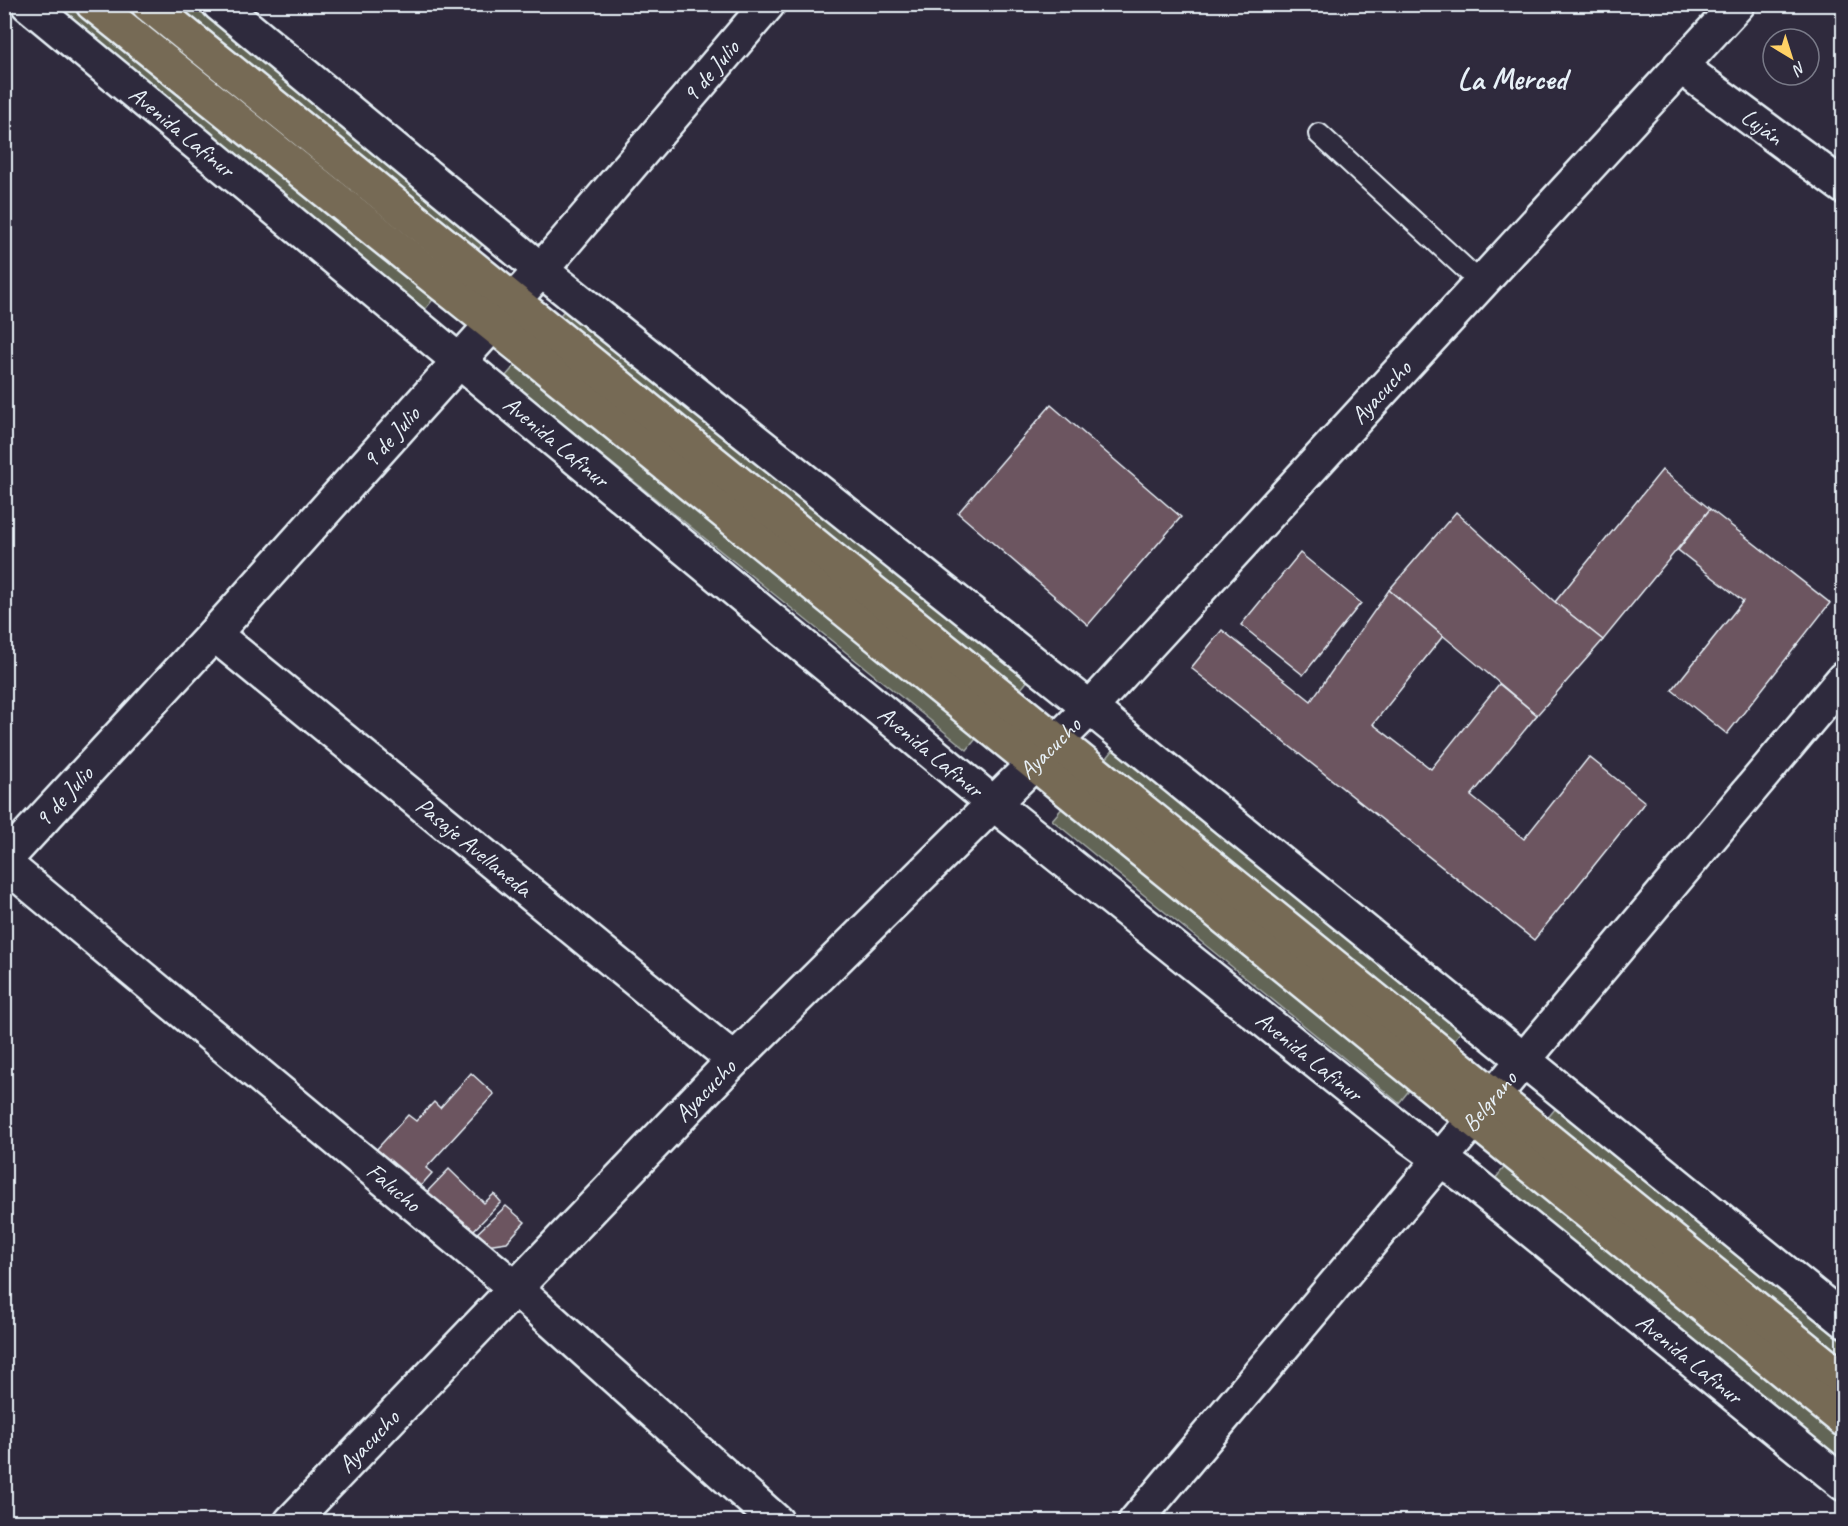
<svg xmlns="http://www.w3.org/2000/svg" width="1848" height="1526" viewBox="0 0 1848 1526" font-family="Caveat,sans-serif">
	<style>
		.green { fill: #626557; stroke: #a5aba8; stroke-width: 1.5 }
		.building { fill: #6c5460; stroke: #e8f1f8; stroke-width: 1.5 }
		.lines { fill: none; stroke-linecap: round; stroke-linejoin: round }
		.service-casing { stroke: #e8f1f8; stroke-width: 24 }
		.minor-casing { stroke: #e8f1f8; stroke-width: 38 }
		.tertiary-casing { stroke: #e8f1f8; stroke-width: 38 }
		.primary-casing { stroke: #e8f1f8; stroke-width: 38 }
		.service { stroke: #2f2a3d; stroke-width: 20 }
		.minor { stroke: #2f2a3d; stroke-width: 33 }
		.tertiary { stroke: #2f2a3d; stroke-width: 33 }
		.primary { stroke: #766a55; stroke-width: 33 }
		.labels { text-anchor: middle; stroke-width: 4.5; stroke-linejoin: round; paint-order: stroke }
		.street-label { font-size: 24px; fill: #e8f1f8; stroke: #2f2a3d }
		.district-label { font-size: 30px; font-weight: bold; fill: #e8f1f8; stroke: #2f2a3d }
	</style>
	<rect width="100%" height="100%" fill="#2f2a3d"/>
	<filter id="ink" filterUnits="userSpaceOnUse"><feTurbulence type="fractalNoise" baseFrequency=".0167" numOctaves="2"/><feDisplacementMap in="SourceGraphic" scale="12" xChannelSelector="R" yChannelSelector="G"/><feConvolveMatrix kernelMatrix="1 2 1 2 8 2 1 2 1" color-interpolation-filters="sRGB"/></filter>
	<g filter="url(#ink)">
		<g class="green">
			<polygon points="42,5 73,5 435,297 423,312"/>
			<polygon points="161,5 192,5 485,241 473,256"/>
			<polygon points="568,306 1029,679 1017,694 555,321"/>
			<polygon points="518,362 979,735 967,750 505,377"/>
			<polygon points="1115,748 1461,1031 1449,1047 1102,764"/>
			<polygon points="1065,805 1411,1088 1399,1103 1052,820"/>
			<polygon points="1555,1109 1843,1342 1843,1367 1542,1125"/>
			<polygon points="1507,1164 1843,1437 1843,1462 1495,1179"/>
		</g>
		<g class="building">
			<polygon points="1051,405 1181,517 1088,625 958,513"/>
			<polygon points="1662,470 1710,509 1603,640 1555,602"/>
			<polygon points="1710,509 1830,603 1727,734 1672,690 1743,601 1678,550"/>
			<polygon points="1456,512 1555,602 1603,640 1537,715 1389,590"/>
			<polygon points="1300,553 1361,603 1303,675 1241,625"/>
			<polygon points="1389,590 1443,636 1373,724 1431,769 1499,684 1537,715 1471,796 1524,839 1589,757 1645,802 1534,940 1191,668 1222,630 1311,701"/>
			<polygon points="471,1073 494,1094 426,1168 432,1173 417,1190 374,1152 408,1115 416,1121 434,1102 440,1108"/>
			<polygon points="449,1169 484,1203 494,1194 501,1202 474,1230 446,1220 423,1196"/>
			<polygon points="506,1206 525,1222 507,1242 479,1246 472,1238"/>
		</g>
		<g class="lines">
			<g class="service-casing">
				<polyline id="service" points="1319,134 1481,283"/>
			</g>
			<g class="minor-casing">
				<g id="minor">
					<path id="s1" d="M1680,66L1844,187"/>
					<path id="s2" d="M214,634L734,1060"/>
					<path id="s3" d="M4,861L214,634L541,270L768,4"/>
					<path id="s4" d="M4,863L514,1287L777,1522"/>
					<path id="s5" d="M291,1522L734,1060L1090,708L1738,4"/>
					<path id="s6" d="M1135,1522C1371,1240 1609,961 1844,678"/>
				</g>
			</g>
			<g class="tertiary-casing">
				<g id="tertiary">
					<path id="s7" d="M28,4L994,804L1410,1137L1467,1178L1844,1484"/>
					<polyline points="219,4 541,270 1090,708 1844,1320"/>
				</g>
			</g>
			<g class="primary-casing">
				<g id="primary">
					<polyline points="93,4 589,402 1844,1420"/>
					<polyline points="148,4 1844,1380"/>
				</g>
			</g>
			<use href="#service" class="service"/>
			<use href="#minor" class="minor"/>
			<use href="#tertiary" class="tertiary"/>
			<use href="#primary" class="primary"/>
		</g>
	</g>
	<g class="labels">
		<g class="street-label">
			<text dy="8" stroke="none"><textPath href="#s3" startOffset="1060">9 de Julio</textPath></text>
			<text dy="8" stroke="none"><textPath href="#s1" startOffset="102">Luján</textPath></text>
			<text dy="8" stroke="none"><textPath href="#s7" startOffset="200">Avenida Lafinur</textPath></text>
			<text dy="8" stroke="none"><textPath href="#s5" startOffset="1570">Ayacucho</textPath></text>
			<text dy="8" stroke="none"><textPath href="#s3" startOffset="574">9 de Julio</textPath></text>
			<text dy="8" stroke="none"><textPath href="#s7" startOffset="686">Avenida Lafinur</textPath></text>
			<text dy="8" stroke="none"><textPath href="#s5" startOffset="1084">Ayacucho</textPath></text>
			<text dy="8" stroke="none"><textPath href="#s7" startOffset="1172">Avenida Lafinur</textPath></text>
			<text dy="8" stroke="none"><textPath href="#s3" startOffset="88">9 de Julio</textPath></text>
			<text dy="8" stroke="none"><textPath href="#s2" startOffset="336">Pasaje Avellaneda</textPath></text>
			<text dy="8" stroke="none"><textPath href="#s7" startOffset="1658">Avenida Lafinur</textPath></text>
			<text dy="8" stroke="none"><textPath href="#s5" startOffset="598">Ayacucho</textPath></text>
			<text dy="8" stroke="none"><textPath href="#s6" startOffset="550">Belgrano</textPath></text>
			<text dy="8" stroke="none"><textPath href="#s4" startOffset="507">Falucho</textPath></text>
			<text dy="8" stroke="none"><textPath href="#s7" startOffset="2144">Avenida Lafinur</textPath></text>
			<text dy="8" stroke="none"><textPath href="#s5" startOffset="112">Ayacucho</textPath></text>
		</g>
		<g class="district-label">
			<text x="1512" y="89">La Merced</text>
		</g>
	</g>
	<rect width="1848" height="1526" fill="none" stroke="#2f2a3d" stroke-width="24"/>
	<rect x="12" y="12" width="1824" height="1502" fill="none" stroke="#e8f1f8" stroke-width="2" filter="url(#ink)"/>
	<g transform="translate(1791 57) rotate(142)"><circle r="28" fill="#2f2a3d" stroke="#797a88" stroke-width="1.5"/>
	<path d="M0-4.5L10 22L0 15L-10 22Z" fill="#ffd166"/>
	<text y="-9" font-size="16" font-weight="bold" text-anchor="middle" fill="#e8f1f8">N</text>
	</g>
</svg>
